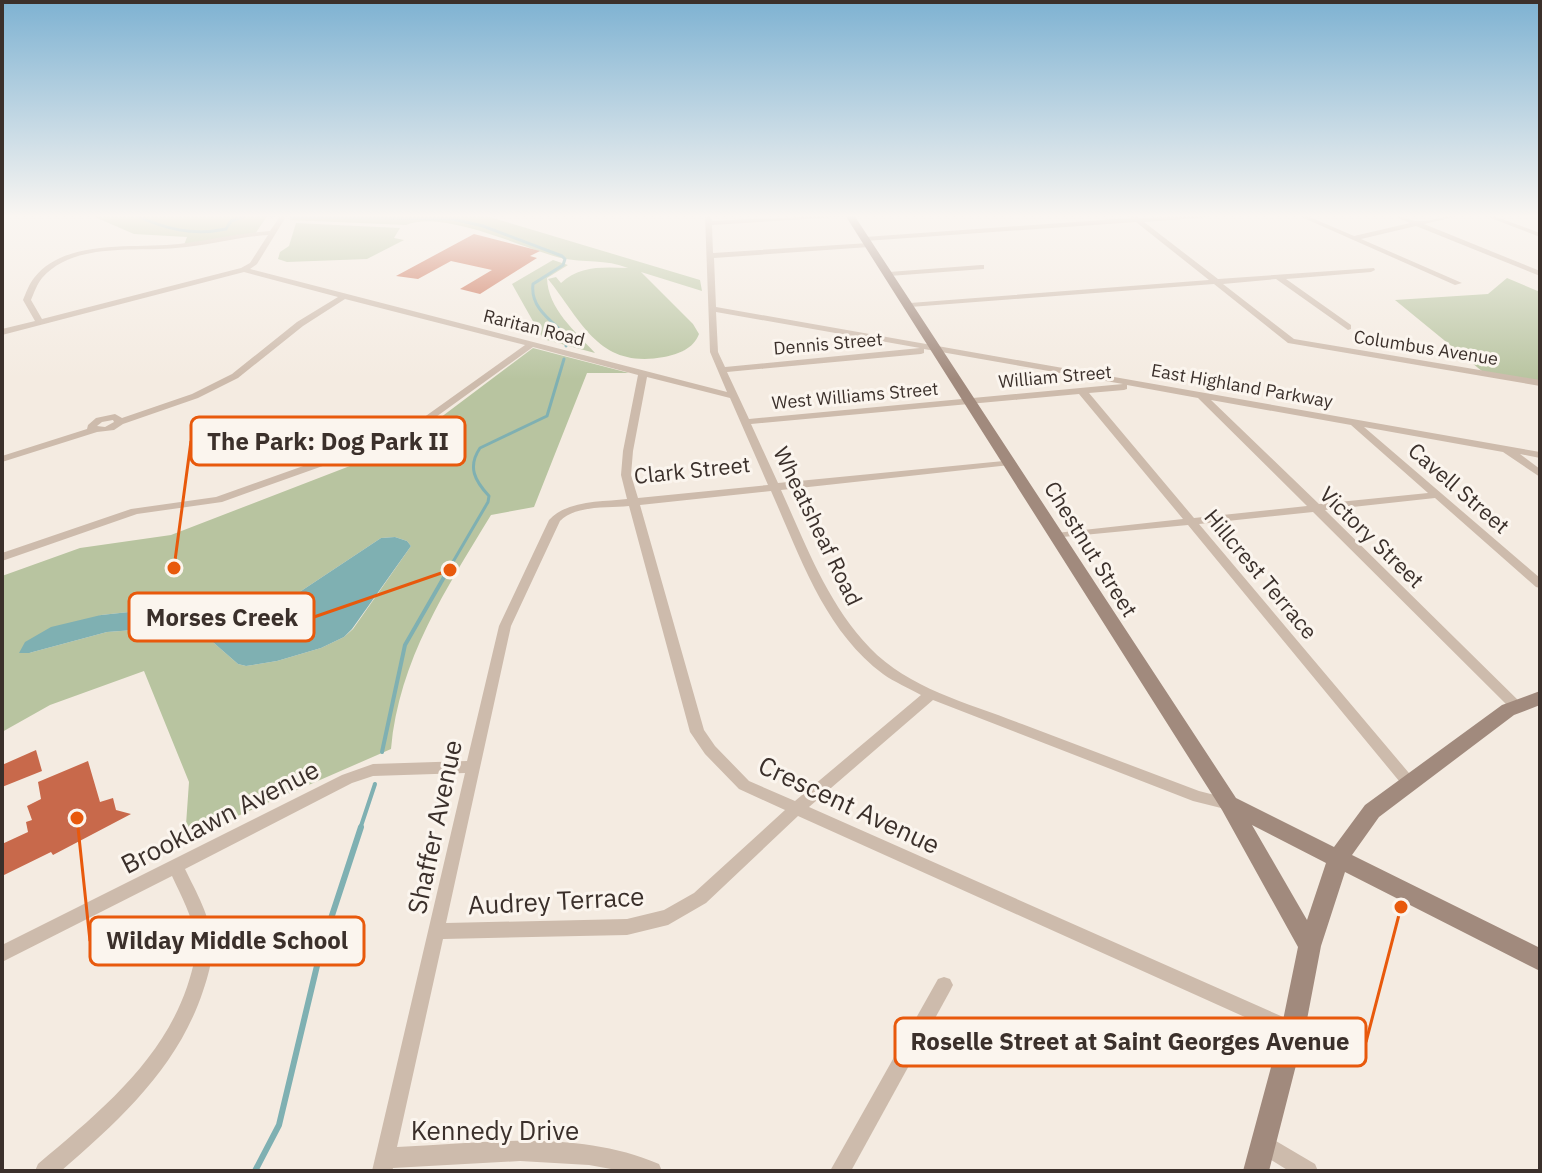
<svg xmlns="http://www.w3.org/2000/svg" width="1542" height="1173" viewBox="0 0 1542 1173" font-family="'IBM Plex Sans',sans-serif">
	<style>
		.green { fill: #b8c4a0; fill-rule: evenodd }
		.water { fill: #7fb0b2 }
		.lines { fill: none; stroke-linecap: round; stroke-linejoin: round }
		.stream-far2 { stroke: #7fb0b2; stroke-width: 3 }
		.stream-far1 { stroke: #7fb0b2; stroke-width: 4 }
		.stream { stroke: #7fb0b2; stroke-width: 6 }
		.building { fill: #c8694b }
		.street { fill: #cdbbac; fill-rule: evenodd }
		.secondary { fill: #a18a7d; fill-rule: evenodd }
		.labels { text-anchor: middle; stroke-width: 6; stroke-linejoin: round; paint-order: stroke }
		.far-street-label { font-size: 18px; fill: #3b302b; stroke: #fbf5ee }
		.street-label { font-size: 22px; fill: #3b302b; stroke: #fbf5ee }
		.near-street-label { font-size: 26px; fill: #3b302b; stroke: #fbf5ee }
		.leader { fill: none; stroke: #e8590c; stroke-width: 3 }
		.callout-dot { fill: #e8590c; stroke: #fbf5ee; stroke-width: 3 }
		.callout { fill: #fbf5ee; stroke: #e8590c; stroke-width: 3 }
		.callout-label { font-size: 24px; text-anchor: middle; font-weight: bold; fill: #3b302b }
	</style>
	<rect width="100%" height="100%" fill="#f4ebe1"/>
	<g class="green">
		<polygon points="90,215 268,215 255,234 184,245 187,237 134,234"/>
		<path d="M293,215H483L700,280L702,291L641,272L693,324L699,334C693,349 679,354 664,357C599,369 583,323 548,279L556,277L561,283C579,265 605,267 628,268C606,259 584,263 561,258C522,248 443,209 406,225L290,220Z"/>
		<polygon points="296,223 400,228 394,238 404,240 367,259 287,262 278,259 280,252 289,246"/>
		<path d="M553,260L568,265L547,278C548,309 575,331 595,353L543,339L512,284Z"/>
		<polygon points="1507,278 1540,292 1540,381 1483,372 1395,300 1488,294"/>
		<path d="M533,348L629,373H587L534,507L491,515C446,589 399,660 391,749L185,839L189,782L144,671L50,705L2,732V576L80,548L171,535L368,459L396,451ZM395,537L407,541L411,546L353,629L344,637L321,648L277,661L246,666L238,664L207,637L175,627L107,632L29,653L101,615L148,610L260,609L283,603L381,538Z"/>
	</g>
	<polygon class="water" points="395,537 407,541 411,546 352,629 344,637 321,648 277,661 246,666 238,664 207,637 175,627 107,632 29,653 19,653 25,642 51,627 101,615 148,610 260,609 283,603 381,538"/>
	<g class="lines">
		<g class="stream-far2">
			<path d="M135,215C165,229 193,236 226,229L231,221L248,215"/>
			<polyline points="258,215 273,216"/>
			<path d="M291,217L453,219L483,226L562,256L565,259L563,265L533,284C530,307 550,320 565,334L566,346"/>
			<path d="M450,567L488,502L489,496C475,481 467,467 480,448L547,416L564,359"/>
		</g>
		<g class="stream-far1">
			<polyline points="382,752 405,645 451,565"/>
			<polyline points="360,829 375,784"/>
		</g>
		<polyline class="stream" points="255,1171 279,1125 321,949 361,827"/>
	</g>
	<g class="building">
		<polygon points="474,234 540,251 530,256 537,258 480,294 460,289 492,270 451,261 418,279 396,276"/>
		<polygon points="36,750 42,771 2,787 2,765"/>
		<polygon points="88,761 100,802 113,798 116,810 131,814 53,855 51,852 2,876 2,844 28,832 26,822 32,820 27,806 41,799 38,782"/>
	</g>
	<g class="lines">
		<g class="street">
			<path d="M281,215H287L257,264L250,269L727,392L710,352L705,215H711L712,221L841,215L838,217L712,225L713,253L869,243L873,245L869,247L714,258L716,307L1540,452V458L1520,454L1540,469V477L1503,452L1364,427L1540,578V588L1536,587L1435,498L1325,510L1524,706L1522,710H1512L1313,512L1199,524L1414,779L1416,783L1414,787L1409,789L1404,787L1188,525L1052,538L1050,536L1056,533L1183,519L1079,394L751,424L778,483L1014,460L1015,462L1010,465L781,490C806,545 827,603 870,648C909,689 971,704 1022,724C1081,746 1140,769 1199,791L1234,800L1237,804L1234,808L1229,810L1193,801L933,700L809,807L1299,1024L1302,1030L1299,1036L1293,1039L1287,1036L798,816L706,903L668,925L627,935L443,939L397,1147C484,1143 576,1129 659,1164L662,1171H622L589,1165L520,1161L393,1168L392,1171H372L465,773L373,776L352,783L185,869C196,892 211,917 212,943C213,960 208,976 203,991C178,1067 120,1120 61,1171H35L38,1164C97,1114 161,1063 187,987C192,972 197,955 195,939C193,916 181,896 172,876L2,962V945L342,775L373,764L467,761L499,626L549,520C567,500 602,502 627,499L621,475L623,451L638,375L533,347L429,422L393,441L222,502L137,514L2,561V553L131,509L216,497L385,437L423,418L525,345L345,299L303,326L238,378L198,398L123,424L114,430L97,432L2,462V456L87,429L88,425L96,418L115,414L122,418L192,394L232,374L297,322L338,297L244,272L2,335V329L35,321L23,300C26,293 29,284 34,278C65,238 135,249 179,244C210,240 239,233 270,231ZM268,235L250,263L241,268L42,319L31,300C34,293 37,284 42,278C74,242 133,252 176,248C207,246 237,237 268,235ZM716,312L920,348L725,367L718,352ZM924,349L1123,384L749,419L727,372L921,354L924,353ZM647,377L730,398L768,485L638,498L631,475L633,451ZM1127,385L1198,398L1307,506L1194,518L1089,393L1124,390L1127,389ZM1211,400L1351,425L1428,493L1319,504ZM113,420L114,422L105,427L97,426L102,422ZM771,491C800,556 824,630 883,674C894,682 909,688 921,695L795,801L749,781L715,746L704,730L640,505ZM629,506L690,732L705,754L739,789L785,810L694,893L664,910L627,919L446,923L511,626L560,521C576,505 608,508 629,506Z"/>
			<polygon points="1128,215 1135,215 1139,218 1213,215 1210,217 1144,222 1218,279 1374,268 1375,270 1371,272 1286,279 1351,325 1351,329 1348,330 1276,279 1223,284 1294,339 1540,380 1540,386 1288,343 1214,284 910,307 906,305 910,303 1209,280 1136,222 865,241 861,239 865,237 1131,218"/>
			<path d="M1297,215H1305L1354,236L1410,223L1392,215C1402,215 1409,221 1418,221C1431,222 1445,215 1459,215L1458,216L1424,224L1540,271V276L1416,226L1361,239L1462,283L1455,285Z"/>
			<polygon points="1483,215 1491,215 1540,233 1540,237"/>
			<polygon points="981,265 984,265 984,269 889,276 885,274 889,272"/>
			<polygon points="944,977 950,979 953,985 950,991 851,1171 830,1171 938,979"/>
			<polygon points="1264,1134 1315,1164 1318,1171 1289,1171 1257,1151 1254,1144 1257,1137"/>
		</g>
		<path class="secondary" d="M845,215H854L1236,798L1334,847L1365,805L1502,705L1540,691V705L1514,715L1379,817L1352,855L1540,948V971L1345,872L1321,946L1305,1030L1269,1171H1243L1281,1030L1298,947L1222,810ZM1252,825L1326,863L1307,920Z"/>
	</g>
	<linearGradient id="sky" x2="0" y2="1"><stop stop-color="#7eb2d2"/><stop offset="0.57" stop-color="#faf6f2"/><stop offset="1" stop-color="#faf6f2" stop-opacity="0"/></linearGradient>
	<rect width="1542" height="379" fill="url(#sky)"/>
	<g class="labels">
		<g class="far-street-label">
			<text transform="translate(534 328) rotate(14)" y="6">Raritan Road</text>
			<text transform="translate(828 344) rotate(-5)" y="6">Dennis Street</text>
			<text transform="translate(1426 348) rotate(9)" y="6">Columbus Avenue</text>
			<text transform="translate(1055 377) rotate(-5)" y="6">William Street</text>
			<text transform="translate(1242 386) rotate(10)" y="6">East Highland Parkway</text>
			<text transform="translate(855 396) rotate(-5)" y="6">West Williams Street</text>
		</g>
		<g class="street-label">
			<text transform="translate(692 470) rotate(-6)" y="8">Clark Street</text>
			<text transform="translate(1459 488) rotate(41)" y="8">Cavell Street</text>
			<text transform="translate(818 526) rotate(64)" y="8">Wheatsheaf Road</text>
			<text transform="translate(1372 537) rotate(44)" y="8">Victory Street</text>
			<text transform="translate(1091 549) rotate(58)" y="8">Chestnut Street</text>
			<text transform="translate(1261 574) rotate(50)" y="8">Hillcrest Terrace</text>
		</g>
		<g class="near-street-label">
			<text transform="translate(849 805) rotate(25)" y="9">Crescent Avenue</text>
			<text transform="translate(220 817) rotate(-27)" y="9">Brooklawn Avenue</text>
			<text transform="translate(435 827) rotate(-78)" y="9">Shaffer Avenue</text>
			<text transform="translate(556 901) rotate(-3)" y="9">Audrey Terrace</text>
			<text x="495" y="1140">Kennedy Drive</text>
		</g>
	</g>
	<path class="leader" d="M174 568L191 441M450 570L314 617M77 818L90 941M1401 907L1366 1042"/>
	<g class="callout-dot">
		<circle cx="174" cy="568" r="8"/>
		<circle cx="450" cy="570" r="8"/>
		<circle cx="77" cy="818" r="8"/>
		<circle cx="1401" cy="907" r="8"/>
	</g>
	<g class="callout">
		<rect x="191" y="417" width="274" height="48" rx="8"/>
		<rect x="129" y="593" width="185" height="48" rx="8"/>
		<rect x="90" y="917" width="274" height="48" rx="8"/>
		<rect x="895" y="1018" width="471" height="48" rx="8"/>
	</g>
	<g class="callout-label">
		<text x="328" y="450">The Park: Dog Park II</text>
		<text x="222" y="626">Morses Creek</text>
		<text x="227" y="949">Wilday Middle School</text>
		<text x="1130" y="1050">Roselle Street at Saint Georges Avenue</text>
	</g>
	<rect width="1542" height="1173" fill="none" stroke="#3b302b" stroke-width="8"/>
</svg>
